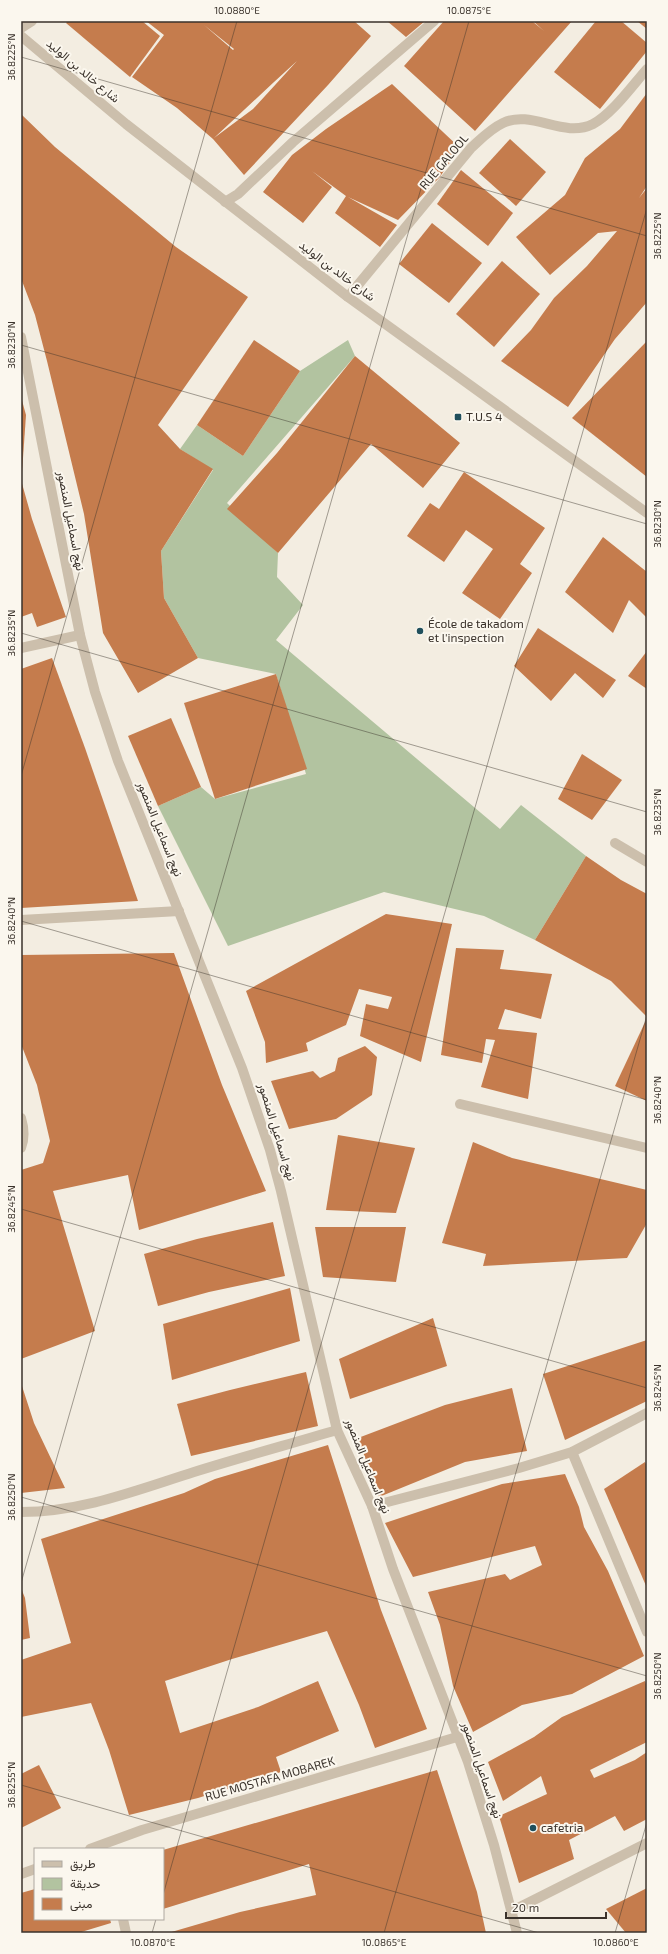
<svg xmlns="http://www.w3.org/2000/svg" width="668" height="1954" viewBox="0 0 668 1954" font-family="'Exo 2',Vazirmatn,sans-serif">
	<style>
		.green { fill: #b2c3a0 }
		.building { fill: #c57c4d; fill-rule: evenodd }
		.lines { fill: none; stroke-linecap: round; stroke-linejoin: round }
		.minor { stroke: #ccbfac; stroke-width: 10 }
		.ticks { fill: none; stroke: #3a322b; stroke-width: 1; stroke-opacity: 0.45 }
		.poi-dot { fill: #204f5c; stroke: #fbf7ee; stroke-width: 1.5 }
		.labels { text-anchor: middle; stroke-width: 4; stroke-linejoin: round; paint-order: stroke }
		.street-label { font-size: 12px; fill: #3a322b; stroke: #fbf7ee }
		.poi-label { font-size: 12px; fill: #3a322b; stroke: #fbf7ee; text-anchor: start }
		.neatline { fill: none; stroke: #3a322b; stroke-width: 1.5 }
		.ticks-label { font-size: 10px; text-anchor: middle; fill: #3a322b }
	</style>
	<rect width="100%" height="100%" fill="#f3ede1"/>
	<polygon class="green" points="348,340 355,356 227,503 278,553 277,577 303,605 276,640 500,829 521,805 586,856 535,940 484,916 384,892 228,946 158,806 201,787 215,799 306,774 276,674 198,658 164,598 161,551 213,470 180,449 197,425 243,456 300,371"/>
	<g class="building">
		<polygon points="68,21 142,21 160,36 130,77 66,23"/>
		<path d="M146,21H354L371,36L328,85L244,175L213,139L177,108L132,77L164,35ZM204,25L234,49L233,50ZM297,61L253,109L214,138L274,82Z"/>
		<polygon points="387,21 425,21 406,37"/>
		<polygon points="444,21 532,21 544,31 533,21 572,21 475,131 404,66"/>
		<polygon points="596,21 621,21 647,43 647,51 600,109 554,72"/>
		<polygon points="637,21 647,21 647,29"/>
		<polygon points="392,84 460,148 439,178 398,220 348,197 397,225 380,247 335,213 346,196 312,171 332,187 303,223 263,192 292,155 326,129"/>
		<polygon points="647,93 647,186 639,198 647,188 647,302 615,339 568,407 501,361 531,330 554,298 587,266 617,231 598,233 550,275 516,237 565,195 585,158 620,129"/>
		<polygon points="21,114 55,147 176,247 248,297 158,425 180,449 213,469 161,551 164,598 198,658 138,693 103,633 84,514 47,361 35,315 22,281"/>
		<polygon points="510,139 546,172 516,206 479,173"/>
		<polygon points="461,170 513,213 488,246 437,204"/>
		<polygon points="432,223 482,263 449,303 399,264"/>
		<polygon points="502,261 540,294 494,347 456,314"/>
		<polygon points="254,340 300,371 243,456 197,425"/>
		<polygon points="647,341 647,477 572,418"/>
		<polygon points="355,356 460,443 423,488 371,444 278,553 227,509 277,453"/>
		<polygon points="21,397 26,415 22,472 21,472"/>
		<polygon points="464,472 545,528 520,564 532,573 500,619 462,593 493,549 466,530 444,562 407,536 430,503 439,509"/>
		<polygon points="21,480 32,519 66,617 37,627 32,613 21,617"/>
		<polygon points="603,537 647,572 647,618 629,600 613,633 565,592"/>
		<polygon points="538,628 616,680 603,698 575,673 551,701 514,666"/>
		<polygon points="647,651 647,689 628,676"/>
		<polygon points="52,658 85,748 138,901 21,908 21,669"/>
		<polygon points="276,674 307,769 215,799 184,703"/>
		<polygon points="171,718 201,787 158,806 128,736"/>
		<polygon points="582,754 622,780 592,820 558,799"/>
		<polygon points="586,856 621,880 647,894 647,1017 611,981 535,940"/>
		<polygon points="386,914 452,924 421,1062 360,1036 366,1004 388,1009 392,997 359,989 346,1025 306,1043 308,1051 266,1063 265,1042 246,991"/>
		<polygon points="456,948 504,950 500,969 552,974 541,1019 505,1009 498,1029 537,1033 528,1099 481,1087 495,1040 486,1039 482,1063 441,1055"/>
		<polygon points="174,953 222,1085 266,1191 139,1230 128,1175 53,1191 95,1331 21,1359 21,1170 43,1163 50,1141 37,1085 21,1044 21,955"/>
		<polygon points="647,1018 647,1101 615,1086"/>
		<polygon points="365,1046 377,1057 372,1095 336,1119 289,1129 271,1081 313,1071 320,1078 335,1071 338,1058"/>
		<polygon points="338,1135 415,1148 396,1213 326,1210"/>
		<polygon points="473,1142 512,1158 647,1190 647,1223 627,1258 483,1266 486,1254 442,1243"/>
		<polygon points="273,1222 285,1276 209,1292 158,1306 144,1254 197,1239"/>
		<polygon points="315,1227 406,1227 396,1282 323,1277"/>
		<polygon points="290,1288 300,1341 172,1380 163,1324"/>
		<polygon points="433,1318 447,1366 350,1399 339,1359"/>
		<polygon points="647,1340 647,1401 565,1440 543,1374"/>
		<polygon points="306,1372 318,1426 191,1456 177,1404 230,1390"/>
		<polygon points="21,1383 34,1423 65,1488 21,1493"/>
		<polygon points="512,1388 527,1451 465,1462 379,1497 358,1438 445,1405"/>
		<polygon points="328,1445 381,1610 427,1729 375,1748 359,1705 327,1631 232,1659 165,1681 180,1733 258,1707 318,1681 339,1731 276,1757 281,1772 198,1798 129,1815 109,1750 91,1703 21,1717 21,1660 71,1643 41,1539 184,1493 215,1479"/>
		<polygon points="645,1462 647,1466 647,1588 604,1489"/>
		<polygon points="565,1474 579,1507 584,1527 608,1571 644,1656 572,1694 522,1705 473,1732 453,1686 440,1625 428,1592 505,1574 510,1580 542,1565 535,1546 413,1577 385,1523 502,1484"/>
		<polygon points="21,1588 25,1598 30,1638 21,1640"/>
		<polygon points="645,1681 647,1687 647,1742 590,1770 594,1778 635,1760 647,1752 647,1819 624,1831 615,1816 569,1840 574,1859 519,1883 499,1816 547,1794 541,1776 503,1801 488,1762 534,1737 562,1717"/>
		<polygon points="39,1765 61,1808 21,1828 21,1774"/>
		<polygon points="437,1770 477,1892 486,1933 168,1933 240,1912 316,1895 309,1864 163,1909 163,1850"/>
		<polygon points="647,1888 647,1933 626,1933 606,1909"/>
		<polygon points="35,1889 35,1919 110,1919 111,1923 78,1933 21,1933 21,1893"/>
	</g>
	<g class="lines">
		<g class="minor">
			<polyline points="21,28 32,21"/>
			<polyline points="21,36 126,124 348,297 647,513"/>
			<polyline points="225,202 238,194 293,142 434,21"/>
			<path d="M348,297L471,148C481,139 490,129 503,123C532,109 563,139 593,124C612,114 632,86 647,69"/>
			<polyline points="21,337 80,635 95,692 118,761 242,1068 270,1150 281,1191 337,1430 372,1506 393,1569 468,1762 494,1845 517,1933"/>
			<polyline points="21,648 80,635"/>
			<polyline points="615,843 647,862"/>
			<polyline points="21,920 179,911"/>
			<polyline points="460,1104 647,1148"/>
			<path d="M21,1118C24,1128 25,1138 21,1148"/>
			<polyline points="572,1452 647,1632"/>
			<polyline points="372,1506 519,1468 572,1452 647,1413"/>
			<path d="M21,1512C82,1512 137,1490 194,1472C242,1457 290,1444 337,1430"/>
			<polyline points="90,1849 142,1830 457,1737"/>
			<polyline points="21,1874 35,1869"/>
			<polyline points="512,1911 647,1843"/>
			<polyline points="123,1919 126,1933"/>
		</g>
	</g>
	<path class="ticks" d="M21,57L647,236M21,345L647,524M21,633L647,812M21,776L237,21M21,921L647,1100M21,1209L647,1388M21,1497L647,1676M21,1583L469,21M21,1785L539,1933M163,1895L647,208M152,1933L156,1919M384,1933L647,1015M615,1933L647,1822"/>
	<g class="poi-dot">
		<rect x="454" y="413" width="8" height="8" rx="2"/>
		<circle cx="420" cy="631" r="4"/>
		<circle cx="533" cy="1828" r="4"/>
	</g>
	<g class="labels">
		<g class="street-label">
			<text transform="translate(83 71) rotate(40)" y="4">شارع خالد بن الوليد</text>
			<text transform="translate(444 162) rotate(-50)" y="4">RUE GALOOL</text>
			<text transform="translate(337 271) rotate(37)" y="4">شارع خالد بن الوليد</text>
			<text transform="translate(71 521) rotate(79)" y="4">نهج اسماعيل المنصور</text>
			<text transform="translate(160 829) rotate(68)" y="4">نهج اسماعيل المنصور</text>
			<text transform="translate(277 1132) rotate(73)" y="4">نهج اسماعيل المنصور</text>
			<text transform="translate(368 1466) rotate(68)" y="4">نهج اسماعيل المنصور</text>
			<text transform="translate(482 1770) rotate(71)" y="4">نهج اسماعيل المنصور</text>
			<text transform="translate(270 1779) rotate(-16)" y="4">RUE MOSTAFA MOBAREK</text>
		</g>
		<g class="poi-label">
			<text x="466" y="421">T.U.S 4</text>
			<text x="428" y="628">École de takadom<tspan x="428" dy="14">et l'inspection</tspan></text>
			<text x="541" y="1832">cafetria</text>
		</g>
	</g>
	<rect width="668" height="1954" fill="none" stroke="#fbf7ee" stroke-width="44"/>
	<rect x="34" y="1848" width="130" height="72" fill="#fbf7ee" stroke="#aea8a0"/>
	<rect x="42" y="1861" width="20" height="6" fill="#ccbfac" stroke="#aea8a0"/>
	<text x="70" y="1868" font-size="12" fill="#3a322b">طريق</text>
	<rect x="42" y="1878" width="20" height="12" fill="#b2c3a0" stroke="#aea8a0"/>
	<text x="70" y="1888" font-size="12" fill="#3a322b">حديقة</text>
	<rect x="42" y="1898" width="20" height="12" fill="#c57c4d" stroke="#aea8a0"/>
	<text x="70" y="1908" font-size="12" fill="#3a322b">مبنى</text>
	<path d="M506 1912v6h100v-6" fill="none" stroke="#3a322b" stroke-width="2"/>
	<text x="512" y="1912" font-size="12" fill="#3a322b" stroke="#fbf7ee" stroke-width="3" paint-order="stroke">20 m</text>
	<rect x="22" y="22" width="624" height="1910" class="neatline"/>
	<g class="ticks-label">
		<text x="237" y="14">10.0880°E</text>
		<text x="469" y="14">10.0875°E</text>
		<text transform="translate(11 57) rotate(-90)" y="4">36.8225°N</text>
		<text transform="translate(657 236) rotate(-90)" y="4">36.8225°N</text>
		<text transform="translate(11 345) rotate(-90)" y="4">36.8230°N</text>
		<text transform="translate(657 524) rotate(-90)" y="4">36.8230°N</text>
		<text transform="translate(11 633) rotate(-90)" y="4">36.8235°N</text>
		<text transform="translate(657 812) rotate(-90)" y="4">36.8235°N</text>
		<text transform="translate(11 921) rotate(-90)" y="4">36.8240°N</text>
		<text transform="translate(657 1100) rotate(-90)" y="4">36.8240°N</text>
		<text transform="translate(11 1209) rotate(-90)" y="4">36.8245°N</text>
		<text transform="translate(657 1388) rotate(-90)" y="4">36.8245°N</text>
		<text transform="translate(11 1497) rotate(-90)" y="4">36.8250°N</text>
		<text transform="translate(657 1676) rotate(-90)" y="4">36.8250°N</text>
		<text transform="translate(11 1785) rotate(-90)" y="4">36.8255°N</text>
		<text x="153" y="1946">10.0870°E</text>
		<text x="384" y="1946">10.0865°E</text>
		<text x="616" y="1946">10.0860°E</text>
	</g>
</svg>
